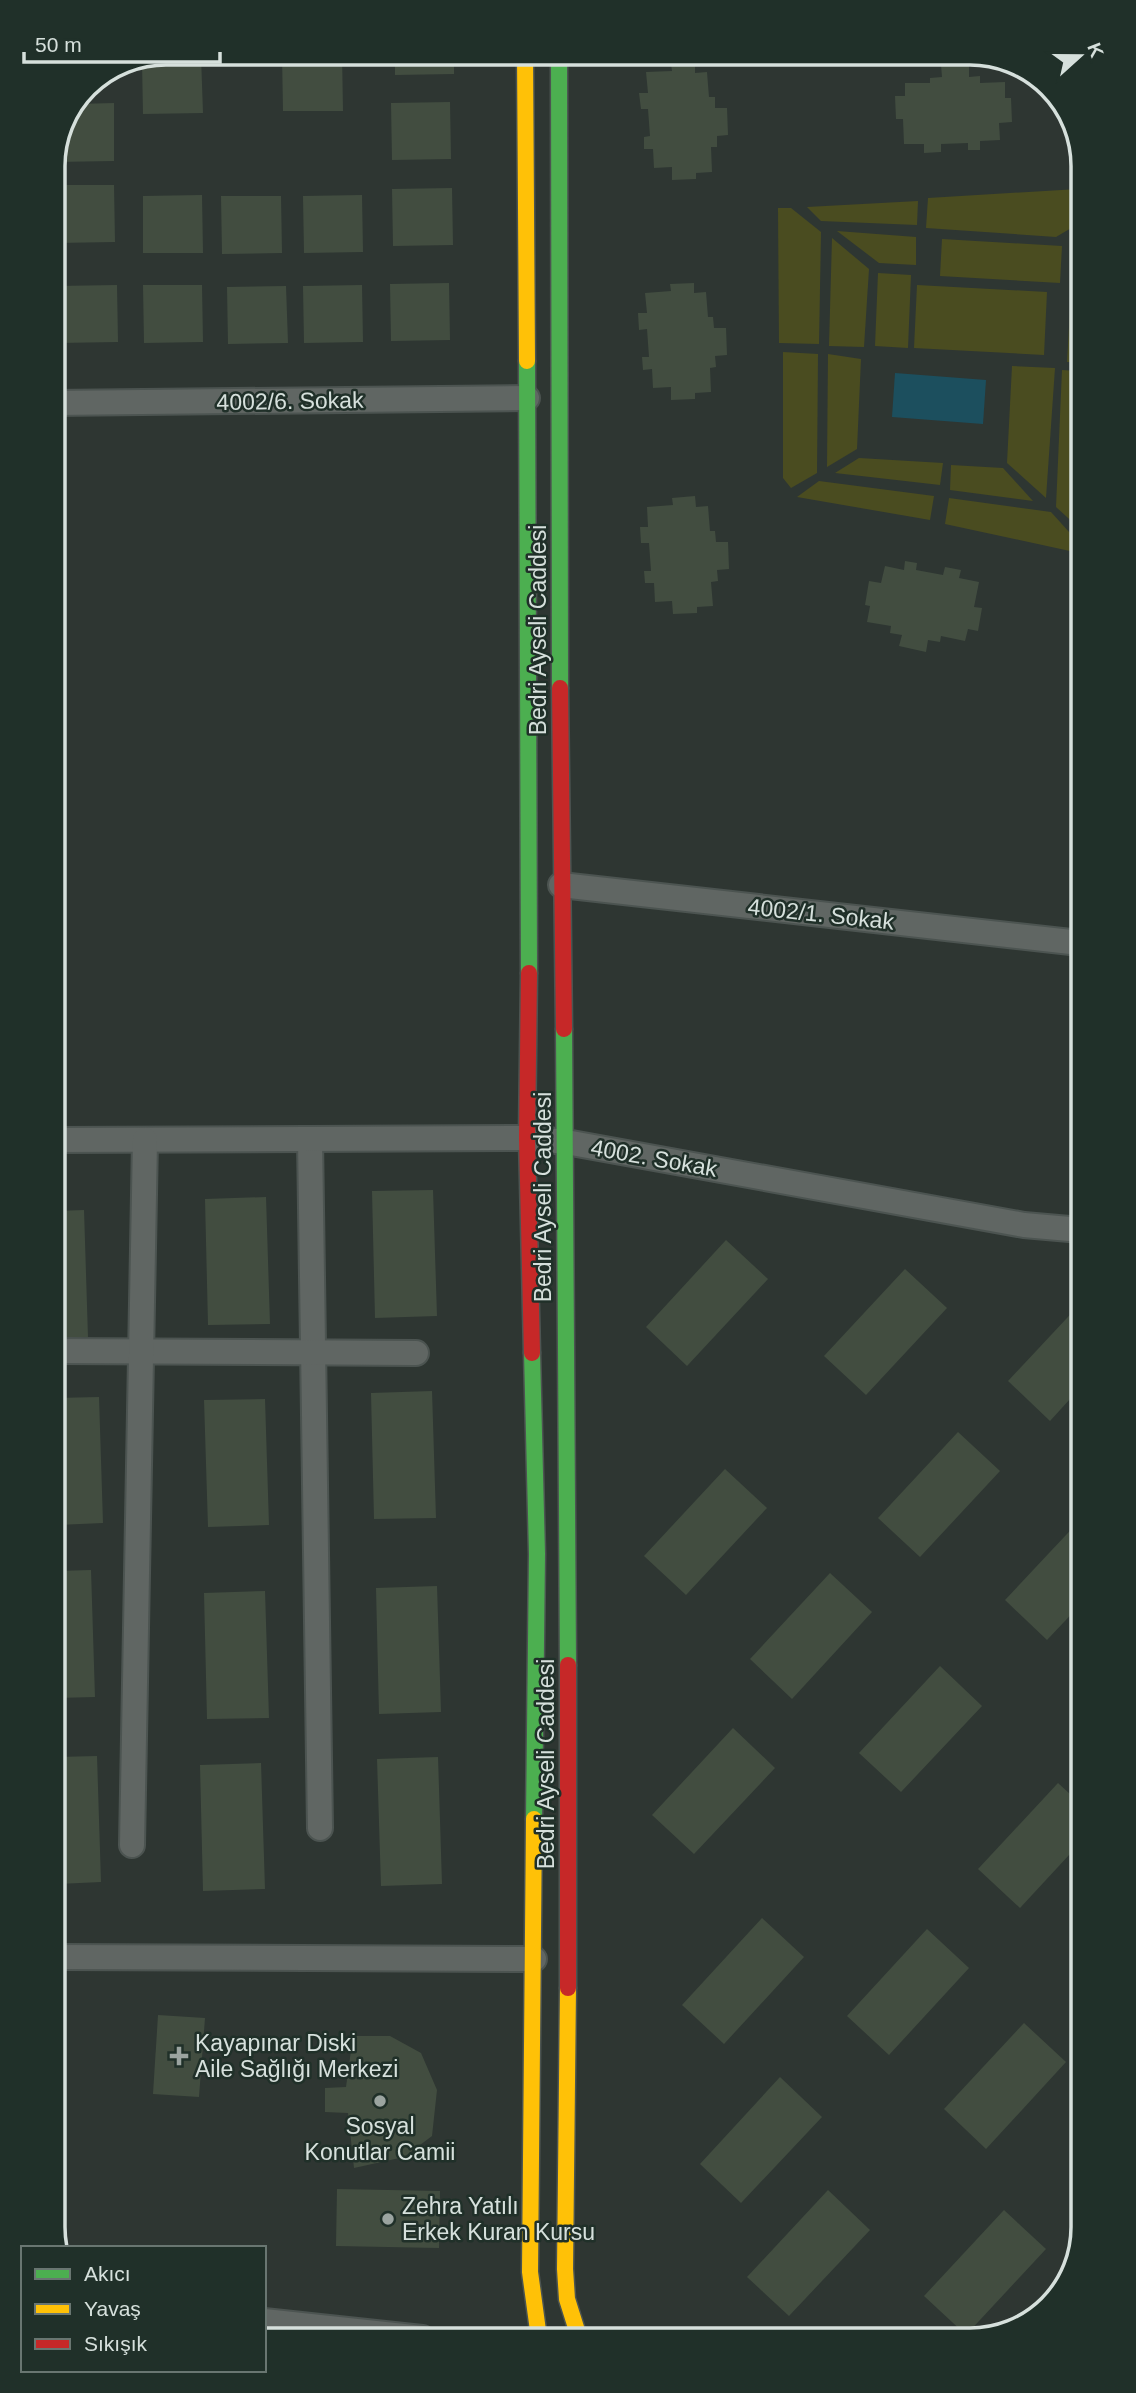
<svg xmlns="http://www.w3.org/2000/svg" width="1136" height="2393" viewBox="0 0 1136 2393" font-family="Helvetica,sans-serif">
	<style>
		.green { fill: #4a4c20 }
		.water { fill: #1c4f5e }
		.building { fill: #424d40 }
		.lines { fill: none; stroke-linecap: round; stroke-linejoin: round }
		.street-casing { stroke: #4c5451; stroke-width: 28 }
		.fast-casing { stroke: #4c5451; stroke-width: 19 }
		.slow-casing { stroke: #4c5451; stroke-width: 19 }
		.jam-casing { stroke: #4c5451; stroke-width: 19 }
		.street { stroke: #606663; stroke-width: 24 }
		.fast { stroke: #4caf50; stroke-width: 16 }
		.slow { stroke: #ffc107; stroke-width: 16 }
		.jam { stroke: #c62828; stroke-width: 16 }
		.poi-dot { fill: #9ba4a0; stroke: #203029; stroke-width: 2.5 }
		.labels { text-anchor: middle; stroke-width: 5; stroke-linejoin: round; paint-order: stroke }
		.street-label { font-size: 23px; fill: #d6e0dc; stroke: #203029 }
		.poi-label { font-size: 23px; fill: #d6e0dc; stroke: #203029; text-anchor: start }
		.rim { fill: none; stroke: #d6e0dc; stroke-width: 3.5 }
	</style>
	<rect width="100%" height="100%" fill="#2e3632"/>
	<g class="green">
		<polygon points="1078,189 1078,224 1056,237 926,228 928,198"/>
		<polygon points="918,201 917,225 821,221 807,207"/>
		<polygon points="778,208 791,208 821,232 819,344 779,343"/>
		<polygon points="837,231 916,237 916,265 879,263"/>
		<polygon points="832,238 869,269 864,347 829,346"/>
		<polygon points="1078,238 1078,362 1067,362 1074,240"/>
		<polygon points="942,239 1062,246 1060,283 940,276"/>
		<polygon points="878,273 911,275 908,348 875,346"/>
		<polygon points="917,285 1047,292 1044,355 914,348"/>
		<polygon points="783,352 818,354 817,473 791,488 783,478"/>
		<polygon points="828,354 861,359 857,449 827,467"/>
		<polygon points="1012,366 1055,368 1046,498 1007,463"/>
		<polygon points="1062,370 1078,371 1079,528 1056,507"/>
		<polygon points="859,458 943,463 940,485 835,473"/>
		<polygon points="951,465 1003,468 1033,501 950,490"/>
		<polygon points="819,481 934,496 930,520 797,497"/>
		<polygon points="949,498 1051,512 1079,543 1079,553 945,524"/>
	</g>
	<polygon class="water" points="895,373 986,380 983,424 892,417"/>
	<g class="building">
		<polygon points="342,53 343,111 283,111 282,54"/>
		<polygon points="395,53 454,53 454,74 395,75"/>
		<polygon points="201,56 203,113 143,114 142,62 155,57"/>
		<polygon points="695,62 695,73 707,72 709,97 715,97 715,108 727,108 728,135 717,136 717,147 711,147 712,172 696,173 696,179 672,180 672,167 654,168 653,149 644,149 644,137 650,136 648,109 641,109 639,93 648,93 646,72 672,71 671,64"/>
		<polygon points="941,65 969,65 969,77 980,76 980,83 1005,82 1005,98 1011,98 1012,122 999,123 1000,140 980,141 980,150 968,150 968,143 941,144 941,152 924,153 924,144 904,144 903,119 896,119 895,96 905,96 905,83 930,83 930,78 942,77"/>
		<polygon points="450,102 451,159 392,160 391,103"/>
		<polygon points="114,103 114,161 55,162 55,153 77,104"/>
		<polygon points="55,185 114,185 115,242 56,243"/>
		<polygon points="452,188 453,245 393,246 392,189"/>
		<polygon points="202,195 203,253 143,253 143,196"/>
		<polygon points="362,195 363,252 304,253 303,196"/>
		<polygon points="221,196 281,196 282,253 222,254"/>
		<polygon points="449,283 450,340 391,341 390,284"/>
		<polygon points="694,283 694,293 706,292 708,317 713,317 714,328 726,328 727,355 715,356 716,367 710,368 711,392 695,393 695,399 671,400 671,387 653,388 652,369 643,370 642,357 649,357 647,329 639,330 638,313 647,313 645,293 671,291 670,284"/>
		<polygon points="117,285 118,342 58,343 57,286"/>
		<polygon points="143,285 202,285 203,342 144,343"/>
		<polygon points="362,285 363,342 304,343 303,286"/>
		<polygon points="286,286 288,343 228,344 227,287"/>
		<polygon points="695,496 696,507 708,506 710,531 715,531 716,542 728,542 729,569 717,570 718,581 711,582 713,606 697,607 697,613 673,614 672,601 655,602 654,583 645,583 644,571 651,571 649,543 641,543 640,527 648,527 647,507 673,505 672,498"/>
		<polygon points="905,561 917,563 916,570 943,575 945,567 961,570 959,578 979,582 974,607 982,608 978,631 968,629 965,641 941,636 940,642 928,640 926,652 899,646 902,635 890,633 891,626 867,622 870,606 865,605 869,581 881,583 885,566 904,570"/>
		<polygon points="433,1190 437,1316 375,1318 372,1191"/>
		<polygon points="266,1197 270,1324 208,1325 205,1199"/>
		<polygon points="84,1210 88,1337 56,1338 56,1211"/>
		<polygon points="726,1240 768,1279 687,1366 646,1327"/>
		<polygon points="905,1269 947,1308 866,1395 824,1356"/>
		<polygon points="1081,1303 1081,1387 1050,1421 1008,1381"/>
		<polygon points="432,1391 436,1518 374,1519 371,1393"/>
		<polygon points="99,1397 103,1523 57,1525 56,1398"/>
		<polygon points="265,1399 269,1525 208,1527 204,1400"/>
		<polygon points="958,1432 1000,1471 920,1557 878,1518"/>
		<polygon points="725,1469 767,1508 686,1595 644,1556"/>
		<polygon points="1081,1519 1082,1603 1047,1640 1005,1600"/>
		<polygon points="91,1570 95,1697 57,1698 57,1571"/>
		<polygon points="830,1573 872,1612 792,1699 750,1659"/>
		<polygon points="437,1586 441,1712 379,1714 376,1588"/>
		<polygon points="265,1591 269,1718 207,1719 204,1593"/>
		<polygon points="940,1666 982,1706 901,1792 859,1753"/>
		<polygon points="733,1728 775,1768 694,1854 652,1815"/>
		<polygon points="97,1756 101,1882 58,1884 57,1757"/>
		<polygon points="438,1757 442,1884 381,1886 377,1759"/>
		<polygon points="261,1763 265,1889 203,1891 200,1765"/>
		<polygon points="1058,1783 1082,1805 1082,1841 1020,1908 978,1869"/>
		<polygon points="762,1918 804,1957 724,2044 682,2005"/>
		<polygon points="927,1929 969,1968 889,2055 847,2016"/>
		<polygon points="158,2015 205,2018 199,2097 153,2094"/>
		<polygon points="1024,2023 1066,2062 986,2149 944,2109"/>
		<polygon points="353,2036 390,2036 421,2053 437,2090 432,2136 404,2157 354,2168 348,2113 325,2112 325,2088 346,2087"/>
		<polygon points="780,2077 822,2117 741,2203 700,2164"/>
		<polygon points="337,2189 440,2191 439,2248 336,2246"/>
		<polygon points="828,2190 870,2230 789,2316 747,2277"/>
		<polygon points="1004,2210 1046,2249 966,2335 924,2296"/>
	</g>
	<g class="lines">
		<g class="street-casing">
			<g id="street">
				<polyline points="53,403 527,398"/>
				<polyline points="561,885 1080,943"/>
				<polyline points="310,1139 320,1828"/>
				<polyline points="55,1140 527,1138 566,1142 1024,1225 1081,1230"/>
				<polyline points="56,1351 416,1353"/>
				<polyline points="132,1845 145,1140"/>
				<polyline points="58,1957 534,1959"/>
				<polyline points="264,2321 422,2338"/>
			</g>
		</g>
		<g class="fast-casing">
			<g id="fast">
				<polyline points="559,53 560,688"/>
				<polyline points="527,361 529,973"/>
				<polyline points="564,1029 568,1665"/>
				<polyline points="532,1353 537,1554 534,1819"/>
			</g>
		</g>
		<g class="slow-casing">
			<g id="slow">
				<polyline points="525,53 527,361"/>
				<polyline points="534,1819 530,2272 539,2338"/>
				<polyline points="568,1988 565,2269 567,2299 578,2334 581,2337"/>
			</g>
		</g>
		<g class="jam-casing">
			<g id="jam">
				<polyline points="560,688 564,1029"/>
				<polyline points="529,973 527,1138 532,1353"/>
				<polyline points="568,1988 568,1665"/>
			</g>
		</g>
		<use href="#street" class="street"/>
		<use href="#fast" class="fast"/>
		<use href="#slow" class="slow"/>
		<use href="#jam" class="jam"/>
	</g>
	<g class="poi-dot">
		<path d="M175.5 2045.5h7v7h7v7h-7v7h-7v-7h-7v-7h7z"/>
		<circle cx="380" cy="2101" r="7"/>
		<circle cx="388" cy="2219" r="7"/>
	</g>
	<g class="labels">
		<g class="street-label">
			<text transform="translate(290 401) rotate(-1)" y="8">4002/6. Sokak</text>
			<text transform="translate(538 630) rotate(-90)" y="8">Bedri Ayseli Caddesi</text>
			<text transform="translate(821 914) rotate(6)" y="8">4002/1. Sokak</text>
			<text transform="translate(654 1158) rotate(10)" y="8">4002. Sokak</text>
			<text transform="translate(543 1197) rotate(-90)" y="8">Bedri Ayseli Caddesi</text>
			<text transform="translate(546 1764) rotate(-90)" y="8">Bedri Ayseli Caddesi</text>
		</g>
		<g class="poi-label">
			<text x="195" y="2051">Kayapınar Diski<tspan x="195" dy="26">Aile Sağlığı Merkezi</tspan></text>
			<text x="380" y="2134" text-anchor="middle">Sosyal<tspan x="380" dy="26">Konutlar Camii</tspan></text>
			<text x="402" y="2214">Zehra Yatılı<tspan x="402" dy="26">Erkek Kuran Kursu</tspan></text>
		</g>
	</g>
	<path d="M0 0H1136V2393H0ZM166 65H970A101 101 0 0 1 1071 166V2227A101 101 0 0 1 970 2328H166A101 101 0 0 1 65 2227V166A101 101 0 0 1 166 65Z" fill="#203029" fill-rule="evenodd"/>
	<path class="rim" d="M166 65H970A101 101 0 0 1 1071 166V2227A101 101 0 0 1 970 2328H166A101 101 0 0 1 65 2227V166A101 101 0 0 1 166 65Z"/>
	<rect x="21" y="2246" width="245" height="126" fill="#203029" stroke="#697671" stroke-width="2"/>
	<rect x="35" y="2269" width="35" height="10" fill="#4caf50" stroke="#697671" stroke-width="2"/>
	<text x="84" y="2281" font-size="21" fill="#d6e0dc">Akıcı</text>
	<rect x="35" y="2304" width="35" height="10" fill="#ffc107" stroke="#697671" stroke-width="2"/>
	<text x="84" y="2316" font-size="21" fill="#d6e0dc">Yavaş</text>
	<rect x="35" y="2339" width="35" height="10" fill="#c62828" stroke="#697671" stroke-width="2"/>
	<text x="84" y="2351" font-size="21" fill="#d6e0dc">Sıkışık</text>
	<g transform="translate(1080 56) rotate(69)" stroke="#203029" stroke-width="5" paint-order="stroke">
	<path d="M0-5L12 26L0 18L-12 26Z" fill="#d6e0dc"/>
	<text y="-10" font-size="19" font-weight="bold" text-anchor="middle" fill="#d6e0dc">K</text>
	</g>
	<path d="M24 52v10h196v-10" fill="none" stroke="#d6e0dc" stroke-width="3.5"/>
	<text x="35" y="52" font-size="21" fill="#d6e0dc" stroke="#203029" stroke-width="5" paint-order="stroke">50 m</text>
</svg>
